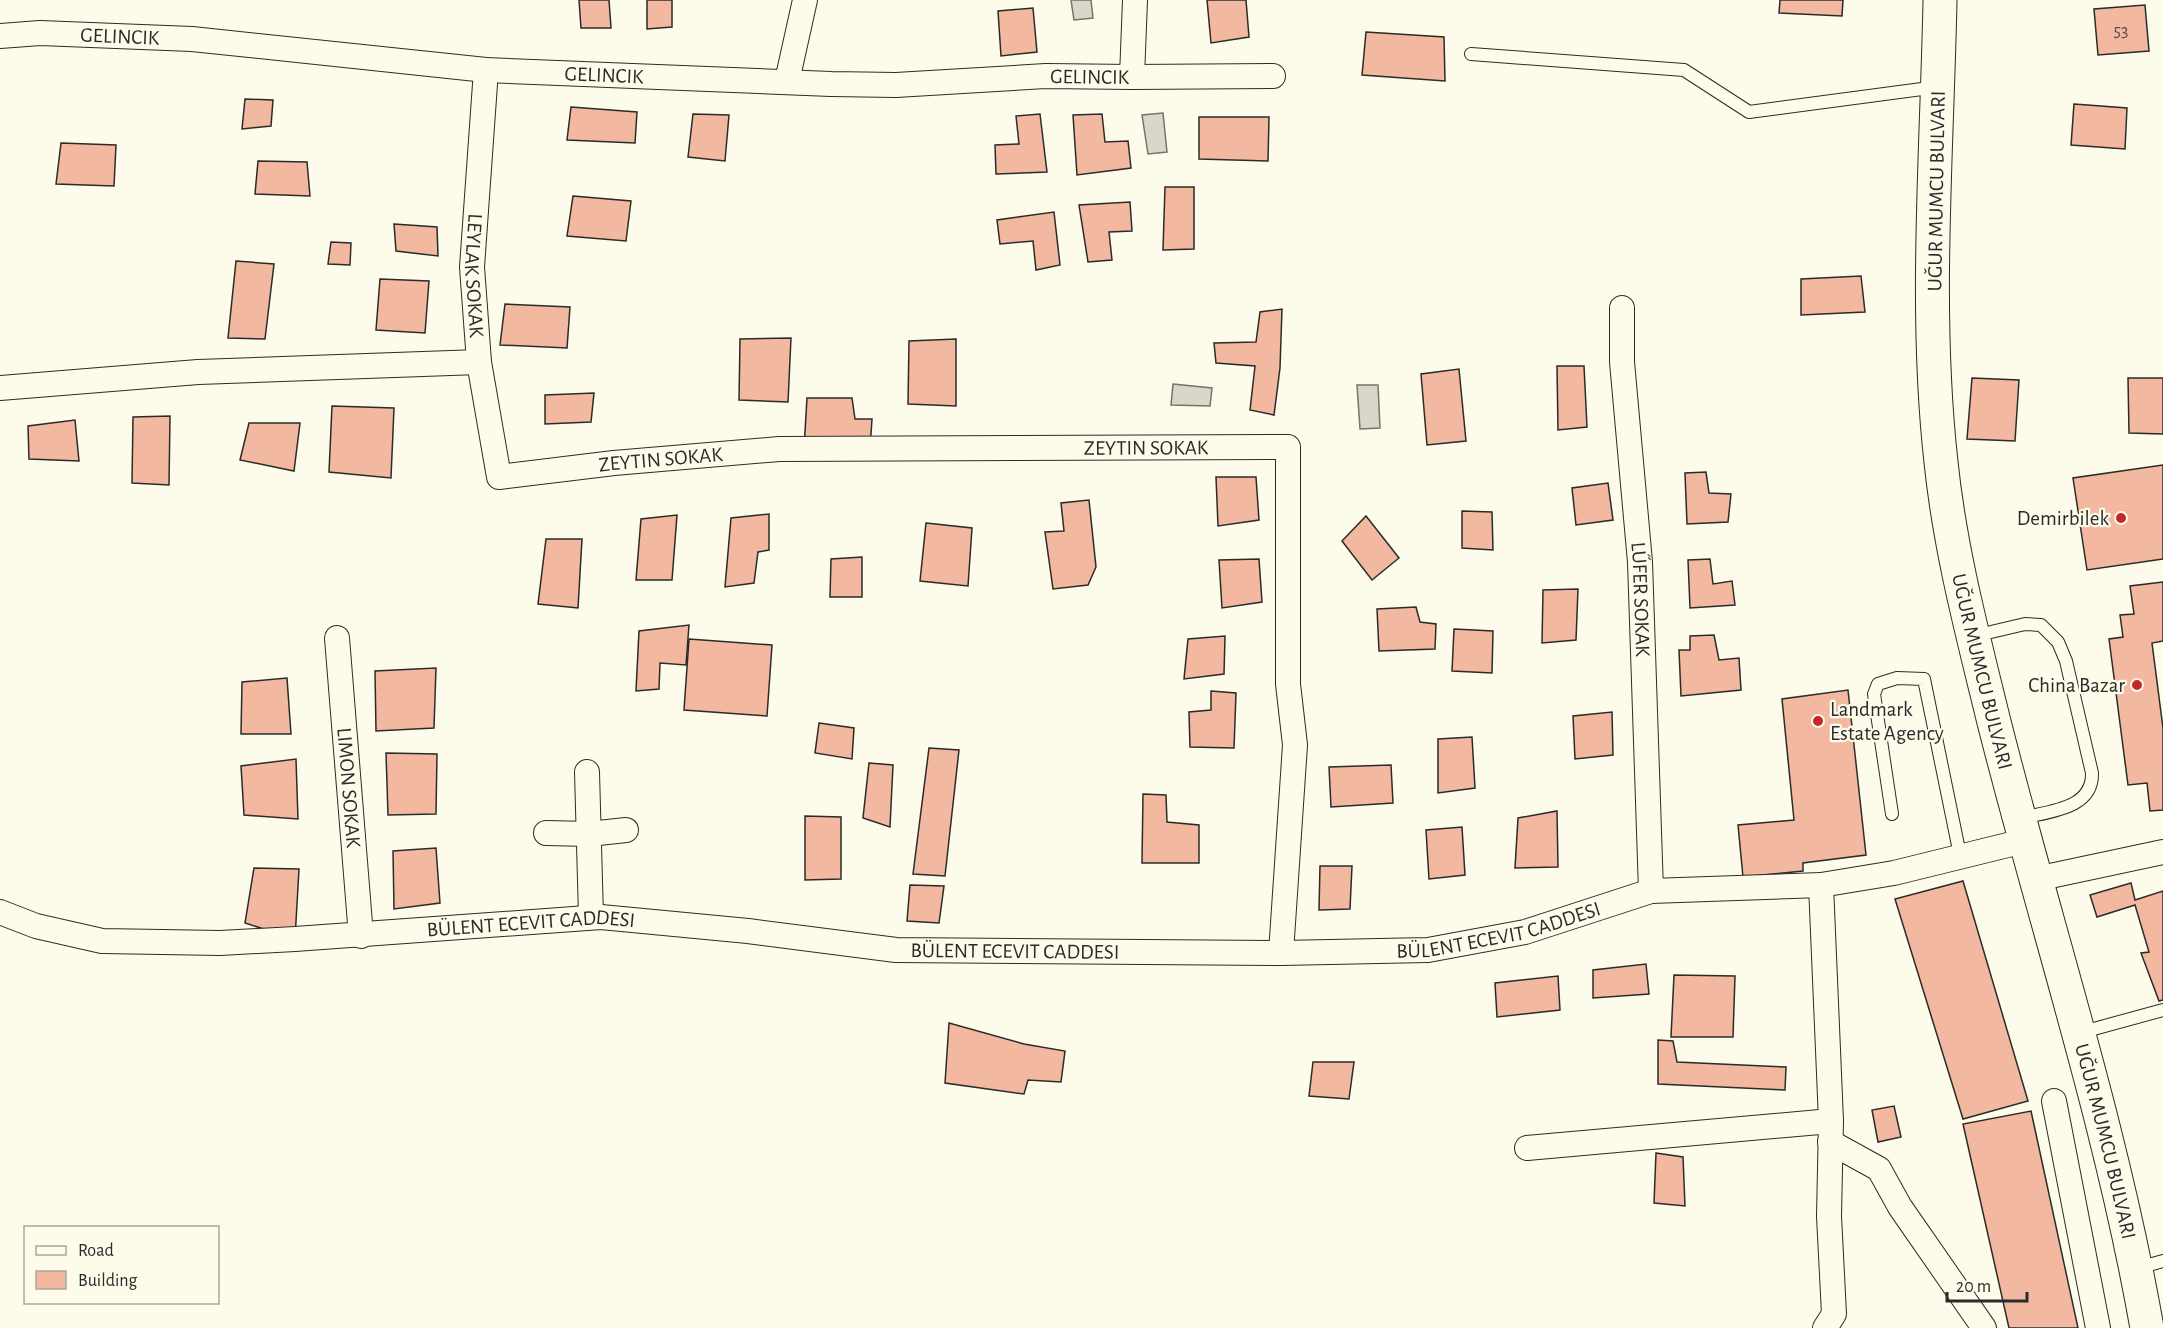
<svg xmlns="http://www.w3.org/2000/svg" width="2163" height="1328" viewBox="0 0 2163 1328" font-family="'Alegreya Sans',sans-serif">
	<style>
		.water { fill: #d8d7c9; stroke: #74746e; stroke-width: 1.5 }
		.building { fill: #f2b8a0; stroke: #2b2b2b; stroke-width: 1.5 }
		.lines { fill: none; stroke-linecap: round; stroke-linejoin: round }
		.service-casing { stroke: #2b2b2b; stroke-width: 14 }
		.minor-casing { stroke: #2b2b2b; stroke-width: 26 }
		.primary-casing { stroke: #2b2b2b; stroke-width: 35 }
		.service { stroke: #fdfbea; stroke-width: 12 }
		.minor { stroke: #fdfbea; stroke-width: 24 }
		.primary { stroke: #fdfbea; stroke-width: 33 }
		.poi-dot { fill: #c62828; stroke: #fdfbea; stroke-width: 2 }
		.labels { text-anchor: middle; stroke-width: 4.5; stroke-linejoin: round; paint-order: stroke }
		.number-label { font-size: 18px; fill: #5d4e48 }
		.street-label { font-size: 21px; fill: #2b2b2b; stroke: #fdfbea }
		.poi-label { font-size: 21px; fill: #2b2b2b; stroke: #fdfbea; text-anchor: end }
	</style>
	<rect width="100%" height="100%" fill="#fdfbea"/>
	<g class="water">
		<polygon points="1071,0 1091,0 1093,18 1074,20"/>
		<polygon points="1163,113 1167,152 1148,154 1142,115"/>
		<polygon points="1173,384 1212,388 1210,406 1171,405"/>
		<polygon points="1357,385 1378,385 1380,428 1360,429"/>
	</g>
	<g class="building">
		<polygon points="579,0 609,0 611,28 581,28"/>
		<polygon points="647,0 672,0 672,27 647,29"/>
		<polygon points="1207,0 1246,0 1249,37 1211,43"/>
		<polygon points="1780,0 1843,0 1842,16 1779,13"/>
		<polygon points="2145,5 2149,51 2098,55 2094,9"/>
		<polygon points="1033,8 1037,52 1001,56 998,11"/>
		<polygon points="1366,32 1444,37 1445,81 1362,75"/>
		<polygon points="245,99 273,100 271,126 242,129"/>
		<polygon points="2074,104 2127,108 2125,149 2071,145"/>
		<polygon points="571,107 637,112 635,143 567,140"/>
		<polygon points="693,114 729,115 725,161 688,157"/>
		<polygon points="1040,114 1047,172 996,174 995,145 1019,144 1016,116"/>
		<polygon points="1102,114 1105,142 1128,141 1131,168 1077,175 1073,115"/>
		<polygon points="1199,117 1269,117 1268,161 1199,159"/>
		<polygon points="61,143 116,145 114,186 56,184"/>
		<polygon points="258,161 307,162 310,196 255,194"/>
		<polygon points="1165,187 1194,187 1194,249 1163,250"/>
		<polygon points="573,196 631,201 626,241 567,236"/>
		<polygon points="1130,202 1132,231 1109,232 1112,260 1088,262 1079,205"/>
		<polygon points="1054,212 1060,265 1036,270 1033,241 1000,244 997,220"/>
		<polygon points="394,224 437,227 438,256 396,251"/>
		<polygon points="331,242 351,243 350,265 328,264"/>
		<polygon points="236,261 274,264 265,339 228,338"/>
		<polygon points="1861,276 1865,312 1801,315 1801,279"/>
		<polygon points="380,279 429,281 425,333 376,330"/>
		<polygon points="505,304 570,307 567,348 500,345"/>
		<polygon points="1282,309 1280,368 1274,415 1250,410 1255,366 1216,363 1214,343 1256,342 1260,312"/>
		<polygon points="791,338 788,402 739,400 740,339"/>
		<polygon points="956,339 956,406 908,404 909,341"/>
		<polygon points="1557,366 1584,366 1587,427 1558,430"/>
		<polygon points="1459,369 1466,441 1427,445 1421,374"/>
		<polygon points="1972,378 2019,380 2015,441 1967,439"/>
		<polygon points="2128,378 2163,378 2163,434 2129,433"/>
		<polygon points="594,393 591,422 545,424 545,395"/>
		<polygon points="807,398 852,398 855,419 872,419 870,449 804,449"/>
		<polygon points="332,406 394,408 391,478 329,472"/>
		<polygon points="170,416 169,485 132,483 133,417"/>
		<polygon points="75,420 79,461 29,459 28,426"/>
		<polygon points="249,423 300,423 294,471 240,460"/>
		<polygon points="2163,465 2163,559 2087,570 2073,478"/>
		<polygon points="1706,472 1709,493 1731,494 1728,522 1687,524 1685,473"/>
		<polygon points="1216,477 1256,477 1259,520 1218,526"/>
		<polygon points="1608,483 1613,520 1576,525 1572,488"/>
		<polygon points="1089,500 1096,567 1088,585 1053,589 1045,532 1064,531 1061,503"/>
		<polygon points="1462,511 1492,512 1493,550 1462,548"/>
		<polygon points="769,514 769,550 758,552 754,583 725,587 731,518"/>
		<polygon points="677,515 672,580 636,580 641,519"/>
		<polygon points="1366,516 1399,558 1372,580 1342,541"/>
		<polygon points="926,523 972,528 968,586 920,581"/>
		<polygon points="546,539 582,539 578,608 538,604"/>
		<polygon points="862,557 862,597 830,597 831,559"/>
		<polygon points="1259,559 1262,602 1222,608 1219,560"/>
		<polygon points="1710,559 1713,584 1732,581 1735,605 1690,608 1688,560"/>
		<polygon points="2163,582 2163,641 2152,643 2163,728 2163,810 2150,811 2147,783 2128,785 2109,639 2123,637 2120,615 2134,614 2130,586"/>
		<polygon points="1578,589 1576,640 1542,643 1543,590"/>
		<polygon points="1416,607 1420,622 1436,624 1435,649 1379,651 1377,609"/>
		<polygon points="689,625 686,665 660,663 659,689 636,691 639,631"/>
		<polygon points="1454,629 1493,631 1492,673 1452,671"/>
		<polygon points="1714,635 1719,660 1739,658 1741,690 1681,696 1679,650 1690,650 1690,636"/>
		<polygon points="1225,636 1224,674 1184,679 1188,639"/>
		<polygon points="689,639 772,645 767,716 684,710"/>
		<polygon points="436,668 434,728 376,731 375,671"/>
		<polygon points="287,678 291,734 241,734 242,682"/>
		<polygon points="1848,690 1866,855 1803,863 1803,871 1743,877 1738,825 1794,820 1782,699"/>
		<polygon points="1211,691 1236,693 1234,748 1190,747 1189,712 1211,710"/>
		<polygon points="1612,712 1613,755 1575,759 1573,716"/>
		<polygon points="819,723 854,728 852,759 815,753"/>
		<polygon points="1472,737 1475,788 1438,793 1438,739"/>
		<polygon points="929,748 959,750 945,876 913,874"/>
		<polygon points="386,753 437,754 436,814 388,815"/>
		<polygon points="296,759 298,819 244,815 241,766"/>
		<polygon points="869,763 893,765 890,827 863,818"/>
		<polygon points="1391,765 1393,803 1331,807 1329,767"/>
		<polygon points="1143,794 1166,795 1167,822 1199,825 1199,863 1142,863"/>
		<polygon points="1557,811 1558,867 1515,868 1518,818"/>
		<polygon points="805,816 841,817 841,879 805,880"/>
		<polygon points="1462,827 1465,875 1429,879 1426,830"/>
		<polygon points="436,848 440,903 394,909 393,851"/>
		<polygon points="1320,866 1352,866 1350,909 1319,910"/>
		<polygon points="254,868 299,869 295,939 245,923"/>
		<polygon points="1963,881 2028,1101 1963,1119 1895,899"/>
		<polygon points="2131,883 2135,900 2163,891 2163,1000 2159,1001 2141,953 2149,952 2135,905 2097,917 2090,895"/>
		<polygon points="910,885 944,886 939,923 907,921"/>
		<polygon points="1646,964 1649,994 1593,998 1593,970"/>
		<polygon points="1674,975 1735,976 1733,1037 1671,1037"/>
		<polygon points="1558,976 1560,1010 1497,1017 1495,983"/>
		<polygon points="949,1023 1024,1044 1065,1051 1061,1082 1028,1080 1024,1094 945,1083"/>
		<polygon points="1658,1040 1673,1041 1677,1062 1786,1067 1785,1090 1658,1084"/>
		<polygon points="1313,1062 1354,1062 1349,1099 1309,1096"/>
		<polygon points="1894,1106 1901,1137 1878,1142 1872,1110"/>
		<polygon points="2031,1111 2078,1328 2009,1328 1963,1124"/>
		<polygon points="1656,1153 1683,1157 1685,1206 1654,1203"/>
	</g>
	<g class="lines">
		<g class="service-casing">
			<g id="service">
				<polyline points="1471,54 1684,70 1749,112 1937,87"/>
				<path d="M1974,636L2025,624L2041,625L2058,642L2066,661L2092,773C2093,809 2050,811 2022,818"/>
				<polyline points="1892,814 1874,694 1878,684 1897,678 1924,679 1960,855"/>
				<polyline points="2079,1033 2163,1010"/>
				<polyline points="2138,1268 2163,1261"/>
			</g>
		</g>
		<g class="minor-casing">
			<g id="minor">
				<path id="s1" d="M0,36L40,33L192,39L486,70L831,84L896,85L1046,76L1132,77L1135,0"/>
				<path id="s2" d="M486,70L472,267L479,362L499,477L614,463L779,449L1288,447V684L1295,745L1281,953"/>
				<polyline points="1132,77 1273,76"/>
				<polyline points="787,81 805,0"/>
				<path id="s3" d="M1622,308V362L1640,562L1651,891"/>
				<polyline points="0,388 198,372 479,362"/>
				<path id="s4" d="M337,638L361,936"/>
				<polyline points="587,772 591,917"/>
				<polyline points="546,833 589,834 626,830"/>
				<polyline points="2036,879 2163,852"/>
				<polyline points="1821,885 1831,1121 1829,1216 1834,1314 1825,1328"/>
				<path id="s5" d="M0,912L36,926L102,941L220,943L295,939L601,917L748,931L896,950L1281,953L1428,950L1525,932L1651,891L1821,885L1894,873L2024,841"/>
				<polyline points="2054,1101 2098,1328"/>
				<polyline points="1830,1142 1879,1169 1900,1207 1984,1328"/>
				<polyline points="1527,1148 1831,1121"/>
			</g>
		</g>
		<g class="primary-casing">
			<g id="primary">
				<path id="s6" d="M1940,0C1937,153 1924,310 1941,462C1950,550 1973,636 1994,722C2045,924 2111,1123 2147,1328"/>
			</g>
		</g>
		<use href="#service" class="service"/>
		<use href="#minor" class="minor"/>
		<use href="#primary" class="primary"/>
	</g>
	<g class="poi-dot">
		<circle cx="2121" cy="518" r="6"/>
		<circle cx="2137" cy="685" r="6"/>
		<circle cx="1818" cy="721" r="6"/>
	</g>
	<g class="labels">
		<g class="number-label">
			<text x="2121" y="36">53</text>
		</g>
		<g class="street-label">
			<text dy="7" stroke="none"><textPath href="#s1" startOffset="120">GELINCIK</textPath></text>
			<text dy="7" stroke="none"><textPath href="#s1" startOffset="1092">GELINCIK</textPath></text>
			<text dy="7" stroke="none"><textPath href="#s1" startOffset="606">GELINCIK</textPath></text>
			<text transform="translate(1936 191) rotate(-89)" y="7">UĞUR MUMCU BULVARI</text>
			<text dy="7" stroke="none"><textPath href="#s2" startOffset="206">LEYLAK SOKAK</textPath></text>
			<text dy="7" stroke="none"><textPath href="#s2" startOffset="1058">ZEYTIN SOKAK</textPath></text>
			<text dy="7" stroke="none"><textPath href="#s2" startOffset="572">ZEYTIN SOKAK</textPath></text>
			<text dy="7" stroke="none"><textPath href="#s3" startOffset="292">LŰFER SOKAK</textPath></text>
			<text dy="7" stroke="none"><textPath href="#s6" startOffset="676">UĞUR MUMCU BULVARI</textPath></text>
			<text dy="7" stroke="none"><textPath href="#s4" startOffset="150">LIMON SOKAK</textPath></text>
			<text dy="7" stroke="none"><textPath href="#s5" startOffset="536">BÜLENT ECEVIT CADDESI</textPath></text>
			<text dy="7" stroke="none"><textPath href="#s5" startOffset="1508">BÜLENT ECEVIT CADDESI</textPath></text>
			<text dy="7" stroke="none"><textPath href="#s5" startOffset="1022">BÜLENT ECEVIT CADDESI</textPath></text>
			<text dy="7" stroke="none"><textPath href="#s6" startOffset="1162">UĞUR MUMCU BULVARI</textPath></text>
		</g>
		<g class="poi-label">
			<text x="2109" y="525">Demirbilek</text>
			<text x="2125" y="692">China Bazar</text>
			<text x="1830" y="716" text-anchor="start">Landmark<tspan x="1830" dy="24">Estate Agency</tspan></text>
		</g>
	</g>
	<rect x="24" y="1226" width="195" height="78" fill="#fdfbea" stroke="#a9a89e" stroke-width="1.5"/>
	<rect x="36" y="1246" width="30" height="9" fill="#fdfbea" stroke="#a9a89e" stroke-width="1.5"/>
	<text x="78" y="1256" font-size="18" fill="#2b2b2b">Road</text>
	<rect x="36" y="1271" width="30" height="18" fill="#f2b8a0" stroke="#a9a89e" stroke-width="1.5"/>
	<text x="78" y="1286" font-size="18" fill="#2b2b2b">Building</text>
	<path d="M1947 1292v9h80v-9" fill="none" stroke="#2b2b2b" stroke-width="3"/>
	<text x="1956" y="1292" font-size="18" fill="#2b2b2b" stroke="#fdfbea" stroke-width="4.5" paint-order="stroke">20 m</text>
</svg>
